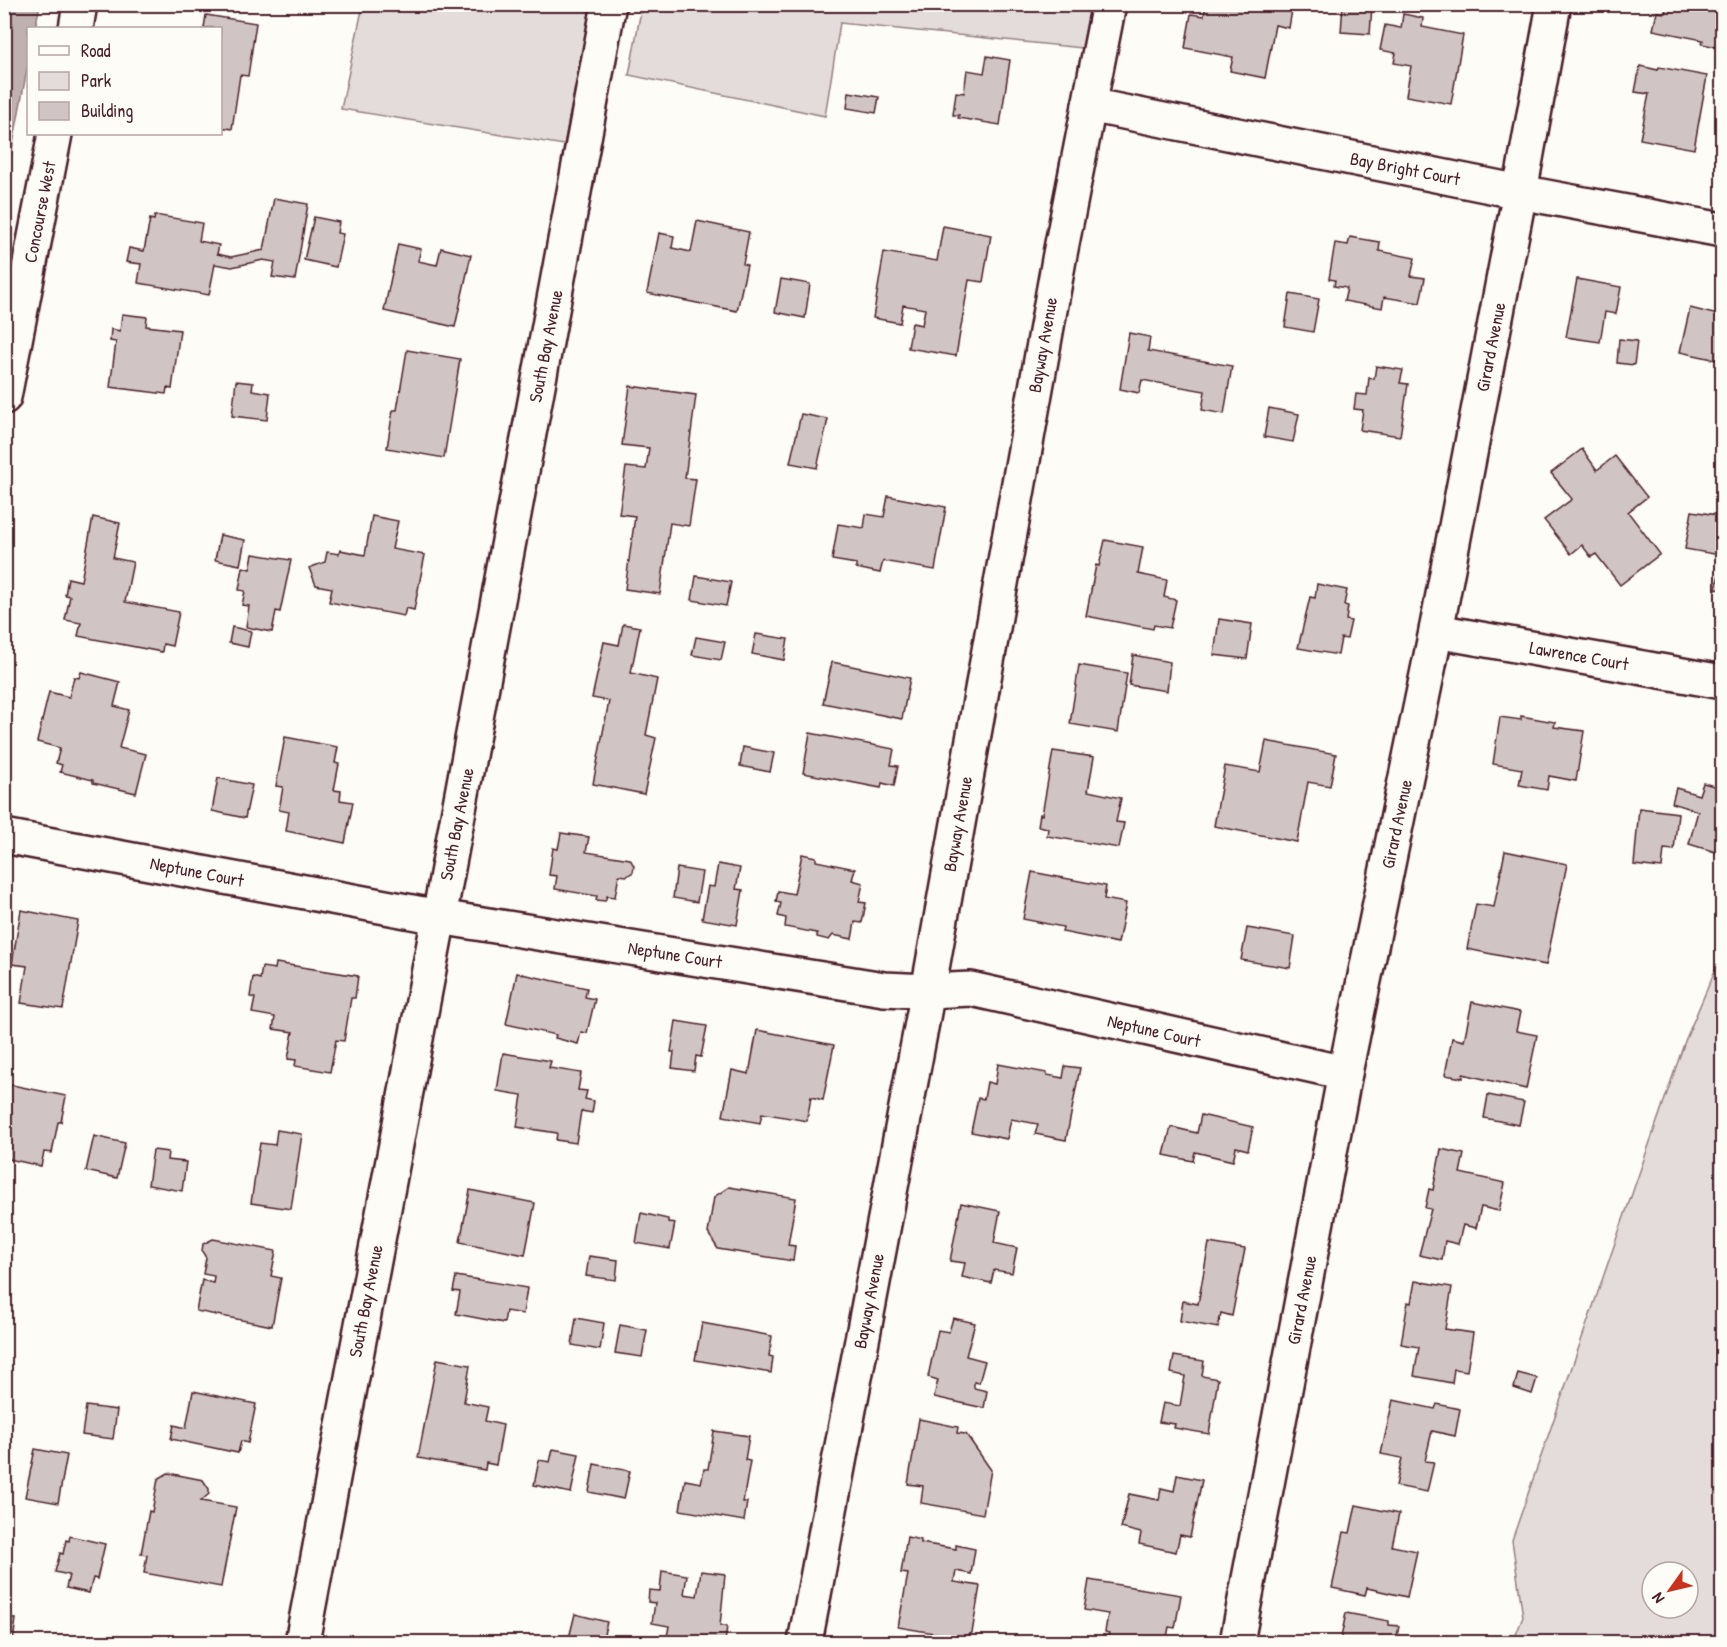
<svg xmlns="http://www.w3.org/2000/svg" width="1727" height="1647" viewBox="0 0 1727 1647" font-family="'Patrick Hand',sans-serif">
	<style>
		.green { fill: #e3dcda; stroke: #967e82; stroke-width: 1.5; fill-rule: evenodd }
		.water { fill: #c0b1b1; stroke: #91777b; stroke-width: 1.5 }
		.building { fill: #d0c5c4; stroke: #4a1f2b; stroke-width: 1.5 }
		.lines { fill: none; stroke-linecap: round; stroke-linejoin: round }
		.minor-casing { stroke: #4a1f2b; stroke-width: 38 }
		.minor { stroke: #fdfcf7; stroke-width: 33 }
		.labels { text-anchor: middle; stroke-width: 4.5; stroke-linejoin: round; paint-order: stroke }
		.street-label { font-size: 18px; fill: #4a1f2b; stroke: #fdfcf7 }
	</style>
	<rect width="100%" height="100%" fill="#fdfcf7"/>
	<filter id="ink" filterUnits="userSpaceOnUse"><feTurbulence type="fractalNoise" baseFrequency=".0167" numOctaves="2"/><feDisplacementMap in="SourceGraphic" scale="12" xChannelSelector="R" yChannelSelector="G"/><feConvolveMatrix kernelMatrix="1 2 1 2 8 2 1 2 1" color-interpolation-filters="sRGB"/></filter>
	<g filter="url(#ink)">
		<g class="green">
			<polygon points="363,5 591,5 564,145 341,109"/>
			<polygon points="642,5 1101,5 1092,49 840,23 825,116 629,75"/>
			<path d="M1722,954V1642H1513L1523,1617L1512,1540L1685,1041ZM1652,1572H1688V1608H1652Z"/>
		</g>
		<polygon class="water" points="5,4 40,5 35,28 28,28 28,64 5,187"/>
		<g class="building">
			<polygon points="1206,4 1293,4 1289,28 1275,25 1265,78 1230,71 1233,57 1185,48 1191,14 1204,16"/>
			<polygon points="1343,4 1372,6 1370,34 1341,32"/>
			<polygon points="1667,4 1722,4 1722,48 1702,44 1703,40 1653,30 1657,12 1665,13"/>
			<polygon points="1403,14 1423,18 1422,27 1463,35 1451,104 1406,96 1411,66 1394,63 1396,53 1380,50 1385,25 1401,28"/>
			<polygon points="206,15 256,23 248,76 240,75 232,129 220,127 220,28 204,28"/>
			<polygon points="987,56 1010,60 1000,125 958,118 959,115 953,115 956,92 964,93 967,70 984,73"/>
			<polygon points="1640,66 1658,70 1659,67 1707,76 1694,149 1640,139 1649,94 1635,92"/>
			<polygon points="849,92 879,97 876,113 847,108"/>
			<polygon points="274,198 308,204 295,280 272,277 275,262 263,260 232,267 215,264 209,295 138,283 141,264 126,262 129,248 144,251 150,219 154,220 155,215 202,223 199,241 219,245 217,254 231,257 264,250"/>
			<polygon points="314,217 339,222 337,233 343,234 336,267 304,260"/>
			<polygon points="697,221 749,232 743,264 747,265 737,311 647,293 659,233 674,236 672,248 691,252"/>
			<polygon points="943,226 991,235 983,282 969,280 956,356 908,348 912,323 922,325 925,309 903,305 900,323 873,318 884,252 937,261"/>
			<polygon points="1350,237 1380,242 1379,251 1415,258 1411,276 1425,278 1420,303 1384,297 1382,308 1344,301 1347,288 1334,286 1335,280 1329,279 1335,243 1348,245"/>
			<polygon points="398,244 421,249 418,261 437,265 441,248 471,255 455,327 384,311"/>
			<polygon points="781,279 810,284 805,318 775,312"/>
			<polygon points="1577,279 1621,287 1616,314 1605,312 1600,342 1566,337"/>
			<polygon points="1290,294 1319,299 1313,332 1285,327"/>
			<polygon points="1690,308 1722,316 1722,361 1680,352"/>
			<polygon points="122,314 147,317 146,326 180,330 172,389 167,388 166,394 110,387 116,342 110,341 111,329 120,331"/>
			<polygon points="1129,333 1150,337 1148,351 1232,366 1224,414 1202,410 1205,391 1142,380 1139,393 1120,389"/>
			<polygon points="1619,339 1637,341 1634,365 1617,363"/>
			<polygon points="407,350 460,359 444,458 387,448 393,410 397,410"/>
			<polygon points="1376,366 1403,370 1400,383 1408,384 1400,436 1360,430 1363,410 1354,409 1356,394 1367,395 1369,378 1374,379"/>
			<polygon points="236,381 253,383 252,390 270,393 267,420 232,416"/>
			<polygon points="630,386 696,395 685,478 696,479 689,526 670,523 660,594 625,589 635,516 619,514 626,467 646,469 649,448 622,445"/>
			<polygon points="1269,408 1299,414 1293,442 1264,437"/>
			<polygon points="801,414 828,419 817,468 790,463"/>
			<polygon points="1582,449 1597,470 1615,456 1647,497 1628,512 1660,554 1620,585 1596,554 1591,557 1582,545 1571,554 1544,520 1572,499 1551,473"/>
			<polygon points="888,496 946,507 935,570 883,561 880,573 856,568 856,564 832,560 838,524 864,528 866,514 884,517"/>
			<polygon points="1692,511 1722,516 1722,533 1719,555 1685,549"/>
			<polygon points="372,516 398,521 392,549 425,555 414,610 406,608 404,616 329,602 332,588 316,585 309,568 325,562 327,552 339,554 340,550 365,555"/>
			<polygon points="93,517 120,523 113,558 133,562 125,602 179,612 172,646 163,644 162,652 78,636 81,623 65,620 70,596 65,595 68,578 81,581"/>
			<polygon points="220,535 245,540 240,565 215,560"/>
			<polygon points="1105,540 1143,547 1138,574 1167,580 1164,597 1176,600 1170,628 1154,625 1153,629 1086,616 1096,565 1099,566"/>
			<polygon points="253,554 291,560 280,612 276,611 272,632 246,627 249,606 242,605 245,591 239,590 243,567 250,569"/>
			<polygon points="1722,559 1722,590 1716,589"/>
			<polygon points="696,576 731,582 726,606 692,600"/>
			<polygon points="1317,584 1347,590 1344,605 1348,606 1346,620 1351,621 1347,639 1341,638 1338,655 1298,648 1310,597 1315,598"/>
			<polygon points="1219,619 1252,624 1247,659 1214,655"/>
			<polygon points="623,624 640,627 631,673 657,679 646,735 656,738 644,794 593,784 609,701 592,698 604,642 619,645"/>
			<polygon points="232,627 251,631 248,647 229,643"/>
			<polygon points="756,634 788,639 784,660 752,654"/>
			<polygon points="696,637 725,642 721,660 692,655"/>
			<polygon points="1133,655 1170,662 1167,691 1129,685"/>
			<polygon points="832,662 910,678 902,719 823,703"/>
			<polygon points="1079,665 1127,673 1118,732 1070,724"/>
			<polygon points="81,672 120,682 114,706 129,710 119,748 146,754 136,793 93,783 93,780 60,772 62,765 56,763 60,748 37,742 49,692 69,697 74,677 79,678"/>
			<polygon points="1521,716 1555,722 1554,727 1584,731 1576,781 1549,776 1547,790 1519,785 1522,769 1493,764 1500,717 1521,720"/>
			<polygon points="810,733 894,749 891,765 898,766 894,786 882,783 881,788 803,773"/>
			<polygon points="285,737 338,747 335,763 339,764 334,790 341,791 340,800 353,802 345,843 286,831 289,812 279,810 283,787 276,786"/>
			<polygon points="1266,741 1336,754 1330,786 1308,782 1297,842 1214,826 1225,766 1260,772"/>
			<polygon points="743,747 774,753 770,772 740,766"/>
			<polygon points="1053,751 1094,757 1088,791 1121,798 1116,822 1124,823 1119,848 1047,836 1048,828 1038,826 1040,814 1042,815"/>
			<polygon points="218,778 252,785 245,818 212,811"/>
			<polygon points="1703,783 1722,788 1722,854 1689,844 1698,811 1672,803 1676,788 1699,795"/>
			<polygon points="1639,808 1678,813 1674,850 1664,849 1662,868 1634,865"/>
			<polygon points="561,833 589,837 586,852 630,859 634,866 633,872 627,876 619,875 615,897 607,896 605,901 596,900 597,896 555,889 557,876 549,875 553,848 558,849"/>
			<polygon points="1505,851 1567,864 1546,965 1467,949 1476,904 1494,907"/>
			<polygon points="802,854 816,857 816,861 855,869 852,880 863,883 859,902 866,903 862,923 855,922 852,939 833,935 829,940 817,937 817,933 785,927 786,918 778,916 781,903 776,902 778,891 794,894"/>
			<polygon points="718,864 740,868 736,889 743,890 737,925 702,919 708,886 714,887"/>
			<polygon points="677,868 702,872 697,902 673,898"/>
			<polygon points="1032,872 1106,886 1104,899 1126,903 1118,943 1062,932 1063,927 1023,919"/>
			<polygon points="21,910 78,921 63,1009 21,1003 27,966 12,964"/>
			<polygon points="1247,928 1295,936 1290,968 1241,960"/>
			<polygon points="276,963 358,976 355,998 351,998 344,1041 336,1040 330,1072 295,1066 296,1060 288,1059 293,1032 273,1029 275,1017 252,1013 255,998 250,997 253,977 260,979 262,967 275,969"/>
			<polygon points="517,973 587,988 585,997 595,999 587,1033 581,1032 578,1044 555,1038 556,1035 506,1024"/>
			<polygon points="1472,1002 1520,1012 1516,1031 1537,1035 1526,1089 1463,1074 1463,1078 1445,1075 1452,1038 1464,1041"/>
			<polygon points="676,1021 707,1026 701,1057 696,1056 694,1071 672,1068 674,1052 671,1052"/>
			<polygon points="757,1030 834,1045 823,1100 811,1097 807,1121 762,1113 760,1123 723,1116 732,1070 749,1074"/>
			<polygon points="503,1053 551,1061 549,1068 581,1073 578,1090 587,1091 585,1099 594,1101 592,1113 581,1111 576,1143 556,1140 557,1133 517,1127 522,1095 497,1091"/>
			<polygon points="998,1064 1047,1073 1047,1075 1063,1078 1065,1066 1080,1068 1066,1140 1035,1134 1038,1124 1011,1119 1007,1139 971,1132 978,1098 984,1099 987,1082 995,1084"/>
			<polygon points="7,1084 66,1096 61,1122 58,1122 52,1153 44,1152 41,1166 4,1158 4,1098"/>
			<polygon points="1488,1095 1524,1102 1519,1125 1484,1118"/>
			<polygon points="1201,1115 1253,1127 1248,1150 1236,1147 1233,1161 1195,1152 1193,1161 1164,1155 1171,1127 1197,1133"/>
			<polygon points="277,1130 302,1134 291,1209 251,1203 260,1143 275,1145"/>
			<polygon points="94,1136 125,1143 117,1178 86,1171"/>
			<polygon points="1441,1149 1464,1154 1460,1173 1505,1183 1499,1211 1481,1207 1476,1228 1463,1225 1458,1244 1445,1241 1442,1260 1419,1255 1431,1209 1425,1208 1429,1189 1433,1190"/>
			<polygon points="153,1150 168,1152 167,1160 186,1162 182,1191 148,1185"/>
			<polygon points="729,1187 796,1198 788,1245 795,1246 793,1261 718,1249 708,1233 714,1197"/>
			<polygon points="470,1190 535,1203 525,1255 460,1242"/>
			<polygon points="961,1203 1000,1211 994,1243 1017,1248 1012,1273 994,1270 991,1283 962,1277 965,1263 950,1261"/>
			<polygon points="641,1213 668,1219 668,1222 675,1223 670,1249 636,1243"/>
			<polygon points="213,1239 276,1251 271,1276 281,1278 272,1326 196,1311 202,1280 213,1283 214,1276 203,1274 206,1258 202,1251 203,1244"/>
			<polygon points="1209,1243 1245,1249 1232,1316 1221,1313 1218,1328 1180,1321 1183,1301 1198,1304"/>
			<polygon points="589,1256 618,1260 616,1280 586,1276"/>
			<polygon points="456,1276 527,1288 523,1314 506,1311 504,1323 456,1314 460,1292 453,1291"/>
			<polygon points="1415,1281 1452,1287 1445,1329 1473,1333 1467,1371 1454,1369 1452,1383 1414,1376 1419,1347 1401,1344 1408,1302 1411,1303"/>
			<polygon points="576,1318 604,1323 600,1350 572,1345"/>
			<polygon points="953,1318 975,1323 966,1356 985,1361 979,1383 974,1382 974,1388 987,1391 984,1408 934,1397 938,1380 928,1377 938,1330 949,1332"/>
			<polygon points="702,1323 772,1336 769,1356 773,1357 771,1373 695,1360"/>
			<polygon points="620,1325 647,1330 642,1357 615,1353"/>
			<polygon points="1174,1356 1204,1361 1202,1376 1218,1379 1209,1434 1174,1428 1175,1424 1159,1422 1163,1403 1180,1406 1185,1376 1171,1373"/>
			<polygon points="437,1359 470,1365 464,1402 488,1407 485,1421 503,1425 496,1465 486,1463 485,1470 418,1458"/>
			<polygon points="1518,1373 1537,1378 1532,1394 1514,1388"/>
			<polygon points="193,1391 256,1404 248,1443 241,1441 238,1453 171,1439 174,1425 186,1428"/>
			<polygon points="1393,1400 1435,1409 1437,1404 1460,1409 1455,1436 1432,1431 1425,1461 1434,1462 1427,1492 1396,1486 1402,1458 1381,1454"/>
			<polygon points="86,1406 117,1410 113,1439 82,1435"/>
			<polygon points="919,1419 958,1427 957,1433 966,1434 991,1470 983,1514 921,1503 923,1486 908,1484"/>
			<polygon points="714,1431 749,1436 745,1460 750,1461 743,1502 747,1502 744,1521 680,1510 685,1480 701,1483 704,1469 708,1469"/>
			<polygon points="35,1449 67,1455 58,1503 25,1497"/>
			<polygon points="553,1449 579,1454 571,1493 534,1485 539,1460 550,1462"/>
			<polygon points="594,1464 630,1471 624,1499 589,1492"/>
			<polygon points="168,1473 203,1480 209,1489 209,1494 201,1501 236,1507 221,1587 144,1573 147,1555 141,1554 149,1511 152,1512 158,1479"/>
			<polygon points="1177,1475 1202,1480 1190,1537 1180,1535 1176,1552 1139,1544 1141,1533 1121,1528 1129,1494 1159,1500 1161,1488 1174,1491"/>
			<polygon points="1356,1505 1399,1514 1392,1546 1417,1551 1407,1597 1367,1588 1365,1595 1332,1588 1344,1532 1350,1533"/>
			<polygon points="70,1536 105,1544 97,1579 93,1578 89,1593 66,1588 69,1575 55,1572 60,1553 63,1554 66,1540 69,1541"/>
			<polygon points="907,1537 921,1540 921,1543 956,1549 956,1545 975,1549 971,1574 956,1571 954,1582 980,1586 972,1633 963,1638 898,1627 908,1574 901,1573"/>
			<polygon points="662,1571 687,1575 684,1594 697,1596 701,1571 725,1574 720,1626 727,1626 725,1642 666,1642 669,1626 652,1623 655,1603 648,1602 649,1590 660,1591"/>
			<polygon points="1089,1580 1181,1595 1175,1628 1169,1627 1166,1642 1113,1642 1108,1637 1109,1633 1105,1632 1108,1614 1084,1610"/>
			<polygon points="1346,1613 1389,1621 1389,1625 1399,1626 1396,1642 1340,1642"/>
			<polygon points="575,1614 607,1622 602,1642 568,1642"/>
			<polygon points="4,1618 16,1619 13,1642 4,1642"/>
		</g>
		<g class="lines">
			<g class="minor-casing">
				<g id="minor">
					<polyline points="76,28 80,4"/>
					<polyline points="1089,105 1520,192 1722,230"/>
					<polyline points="4,397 55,134"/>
					<polyline points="1436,631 1722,682"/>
					<polyline points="4,836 439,917 884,989 928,991 971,989 1345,1073"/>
					<polyline points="302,1642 439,917 609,4"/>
					<polyline points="805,1642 928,991 1060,254 1109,4"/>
					<polyline points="1237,1642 1345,1073 1436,631 1520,192 1554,4"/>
				</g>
			</g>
			<use href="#minor" class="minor"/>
		</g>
	</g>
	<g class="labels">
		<g class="street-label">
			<text transform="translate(1405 169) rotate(11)" y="6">Bay Bright Court</text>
			<text transform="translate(40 212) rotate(-79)" y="6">Concourse West</text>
			<text transform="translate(1043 345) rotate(-80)" y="6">Bayway Avenue</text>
			<text transform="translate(546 346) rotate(-79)" y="6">South Bay Avenue</text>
			<text transform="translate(1491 347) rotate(-79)" y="6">Girard Avenue</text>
			<text transform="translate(1579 656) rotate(10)" y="6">Lawrence Court</text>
			<text transform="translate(457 824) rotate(-79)" y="6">South Bay Avenue</text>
			<text transform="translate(958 824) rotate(-80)" y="6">Bayway Avenue</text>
			<text transform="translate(1397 824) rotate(-78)" y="6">Girard Avenue</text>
			<text transform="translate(197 872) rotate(11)" y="6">Neptune Court</text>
			<text transform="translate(675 955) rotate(9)" y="6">Neptune Court</text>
			<text transform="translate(1154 1031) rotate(13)" y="6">Neptune Court</text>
			<text transform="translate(1302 1300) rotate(-79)" y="6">Girard Avenue</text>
			<text transform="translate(366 1301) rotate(-79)" y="6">South Bay Avenue</text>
			<text transform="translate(869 1301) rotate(-79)" y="6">Bayway Avenue</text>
		</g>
	</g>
	<rect width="1727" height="1647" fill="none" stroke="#fdfcf7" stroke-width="24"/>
	<rect x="12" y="12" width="1703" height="1623" fill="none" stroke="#4a1f2b" stroke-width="2" filter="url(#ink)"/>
	<rect x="27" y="27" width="195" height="108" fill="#fdfcf7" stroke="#b5a4a5" stroke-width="1.5"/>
	<rect x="39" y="46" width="30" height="9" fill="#fdfcf7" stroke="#b5a4a5" stroke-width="1.5"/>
	<text x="81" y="57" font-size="18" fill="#4a1f2b">Road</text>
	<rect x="39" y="72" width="30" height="18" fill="#e3dcda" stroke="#b5a4a5" stroke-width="1.5"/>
	<text x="81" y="87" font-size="18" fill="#4a1f2b">Park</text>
	<rect x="39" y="102" width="30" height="18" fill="#d0c5c4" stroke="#b5a4a5" stroke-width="1.5"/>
	<text x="81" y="117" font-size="18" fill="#4a1f2b">Building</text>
	<g transform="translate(1670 1590) rotate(236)"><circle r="28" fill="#fdfcf7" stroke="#b5a4a5" stroke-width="1.5"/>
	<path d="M0-4.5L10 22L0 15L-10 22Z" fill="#c8321e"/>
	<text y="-9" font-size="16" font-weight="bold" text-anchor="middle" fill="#4a1f2b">N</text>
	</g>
</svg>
